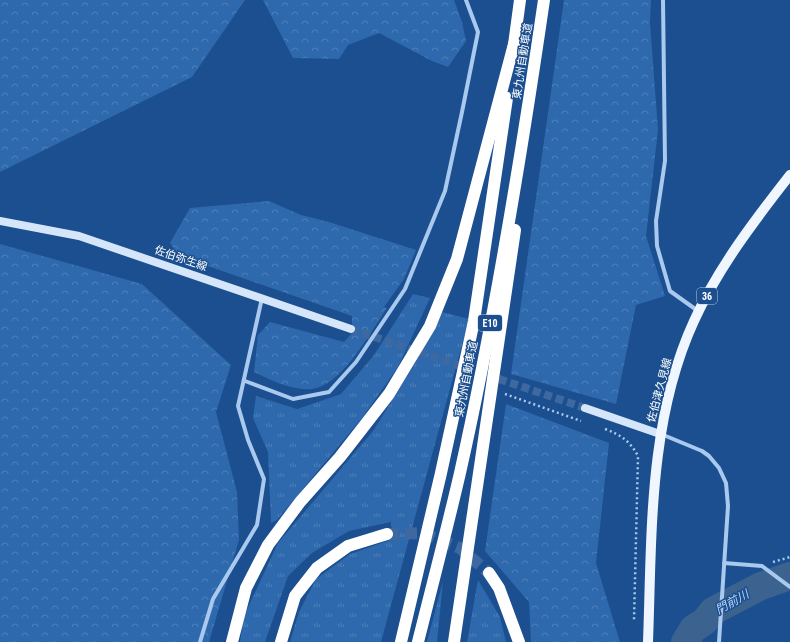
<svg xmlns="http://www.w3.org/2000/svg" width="790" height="642" viewBox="0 0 790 642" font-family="'Roboto Condensed','Noto Sans JP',sans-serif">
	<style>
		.grass { fill: url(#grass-tufts) }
		.forest { fill: url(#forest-crowns) }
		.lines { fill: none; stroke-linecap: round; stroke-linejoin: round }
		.river { stroke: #3c6290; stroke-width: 28 }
		.secondary-tunnel { stroke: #3d69a0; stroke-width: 8; stroke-dasharray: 8 4; stroke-linecap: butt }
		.motorway-tunnel { stroke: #3d69a0; stroke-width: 12; stroke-dasharray: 12 6; stroke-linecap: butt }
		.path { stroke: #a9c9ee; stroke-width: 2.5; stroke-dasharray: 2 3; stroke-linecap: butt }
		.minor { stroke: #a9c9ee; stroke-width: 4 }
		.secondary { stroke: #d6e6fa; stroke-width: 8 }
		.primary { stroke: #f0f6ff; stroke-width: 10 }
		.motorway { stroke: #fff; stroke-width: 12 }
		.labels { text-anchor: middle; stroke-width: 3; stroke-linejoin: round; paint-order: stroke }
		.shield { fill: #1b4f8f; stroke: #bbcadd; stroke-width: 1 }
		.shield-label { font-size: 10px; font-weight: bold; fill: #fff }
		.street-label { font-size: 11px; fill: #fff; stroke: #1b4f8f }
		.water-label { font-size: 12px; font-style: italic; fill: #b5d3f5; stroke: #1b4f8f }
	</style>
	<defs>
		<pattern id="grass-tufts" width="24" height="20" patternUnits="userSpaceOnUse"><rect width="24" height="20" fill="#2e69ad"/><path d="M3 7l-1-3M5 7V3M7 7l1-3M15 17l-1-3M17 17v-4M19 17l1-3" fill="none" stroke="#4d80b9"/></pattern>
		<pattern id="forest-crowns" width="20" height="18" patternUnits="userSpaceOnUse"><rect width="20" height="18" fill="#2e69ad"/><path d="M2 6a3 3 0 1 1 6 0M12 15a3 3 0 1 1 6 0" fill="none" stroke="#4d80b9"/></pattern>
	</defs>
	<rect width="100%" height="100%" fill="#1b4f8f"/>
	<g class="grass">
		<polygon points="413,294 430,298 398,367 362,418 277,520 271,523 268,452 253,418 256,396 297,409 341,394 374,355"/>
		<polygon points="442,312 469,319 381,642 290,642 299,612 316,579 350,554 393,539 391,522 349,531 312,553 288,576 265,642 240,642 244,616 278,543 373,431 413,367"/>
		<polygon points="478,580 500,617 506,642 467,642"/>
		<polygon points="443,581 437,642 427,642"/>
	</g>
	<g class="forest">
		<polygon points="0,0 245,0 192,77 0,172"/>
		<polygon points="263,0 454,0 462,22 466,41 448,67 432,61 379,33 348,45 339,59 293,58"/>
		<polygon points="564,0 651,0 650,23 658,130 646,236 665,296 636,305 616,404 511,374"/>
		<path d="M269,201L301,215L329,222L416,250L404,279L384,307L387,308C371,331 342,386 312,389C292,391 271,380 254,372L258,335L270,322L344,342L352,333V316L179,256L170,243L190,208Z"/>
		<polygon points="0,244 142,284 231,365 216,412 237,492 239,540 209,642 0,642"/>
		<polygon points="506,404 609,443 596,563 620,642 531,642 529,602 485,551"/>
	</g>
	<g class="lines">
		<polyline class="river" points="685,642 693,629 705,621 713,611 761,586 790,576"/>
		<polyline class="secondary-tunnel" points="351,329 585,408"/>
		<polyline class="motorway-tunnel" points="387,534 422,533 460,548 489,573"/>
		<g class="path">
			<polyline points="505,394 581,421"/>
			<path d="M605,429C621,435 630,441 638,456L634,620"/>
			<polyline points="773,562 790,557"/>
		</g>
		<g class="minor">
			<polyline points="663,0 665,161 656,221 657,246 670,291 698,311"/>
			<polyline points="245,381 293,399 329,392 356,362 405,289 445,191 462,112 478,32 466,0"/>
			<polyline points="661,434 702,451 709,456 719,468 726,483 728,506 719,642"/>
			<polyline points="724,563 762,566 790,587"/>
			<polyline points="200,642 213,599 257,525 264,479 248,440 238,406 262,298"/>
		</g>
		<g class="secondary">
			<polyline points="0,221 79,236 351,329"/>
			<polyline points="585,408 660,434"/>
		</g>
		<path class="primary" d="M648,642C652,535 648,421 694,321C718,268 754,221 790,175"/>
		<g class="motorway">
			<polyline points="513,52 520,0"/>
			<polyline points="489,573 499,588 519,642"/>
			<polyline points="232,642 246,588 268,545 300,502 340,457 389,394 430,326 457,259 514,44"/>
			<polyline points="281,642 295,596 317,568 348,546 387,534"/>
			<polyline points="401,642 441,473 474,321 507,98"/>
			<path d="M418,642C432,586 447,529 460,473C495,317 521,158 544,0"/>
			<polyline points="454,642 515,230"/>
		</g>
	</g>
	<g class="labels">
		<g class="shield">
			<rect x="697" y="288" width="20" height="16" rx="3"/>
			<rect x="478" y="315" width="24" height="16" rx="3"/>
		</g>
		<g class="shield-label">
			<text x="707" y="300">36</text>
			<text x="490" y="327">E10</text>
		</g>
		<g class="street-label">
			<text transform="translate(522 61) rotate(-81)" y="4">東九州自動車道</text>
			<text transform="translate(181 258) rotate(19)" y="4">佐伯弥生線</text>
			<text transform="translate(466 379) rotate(-79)" y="4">東九州自動車道</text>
			<text transform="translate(659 390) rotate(-75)" y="4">佐伯津久見線</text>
		</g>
		<g class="water-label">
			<text transform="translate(732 602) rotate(-29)" y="4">門前川</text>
		</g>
	</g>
</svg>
